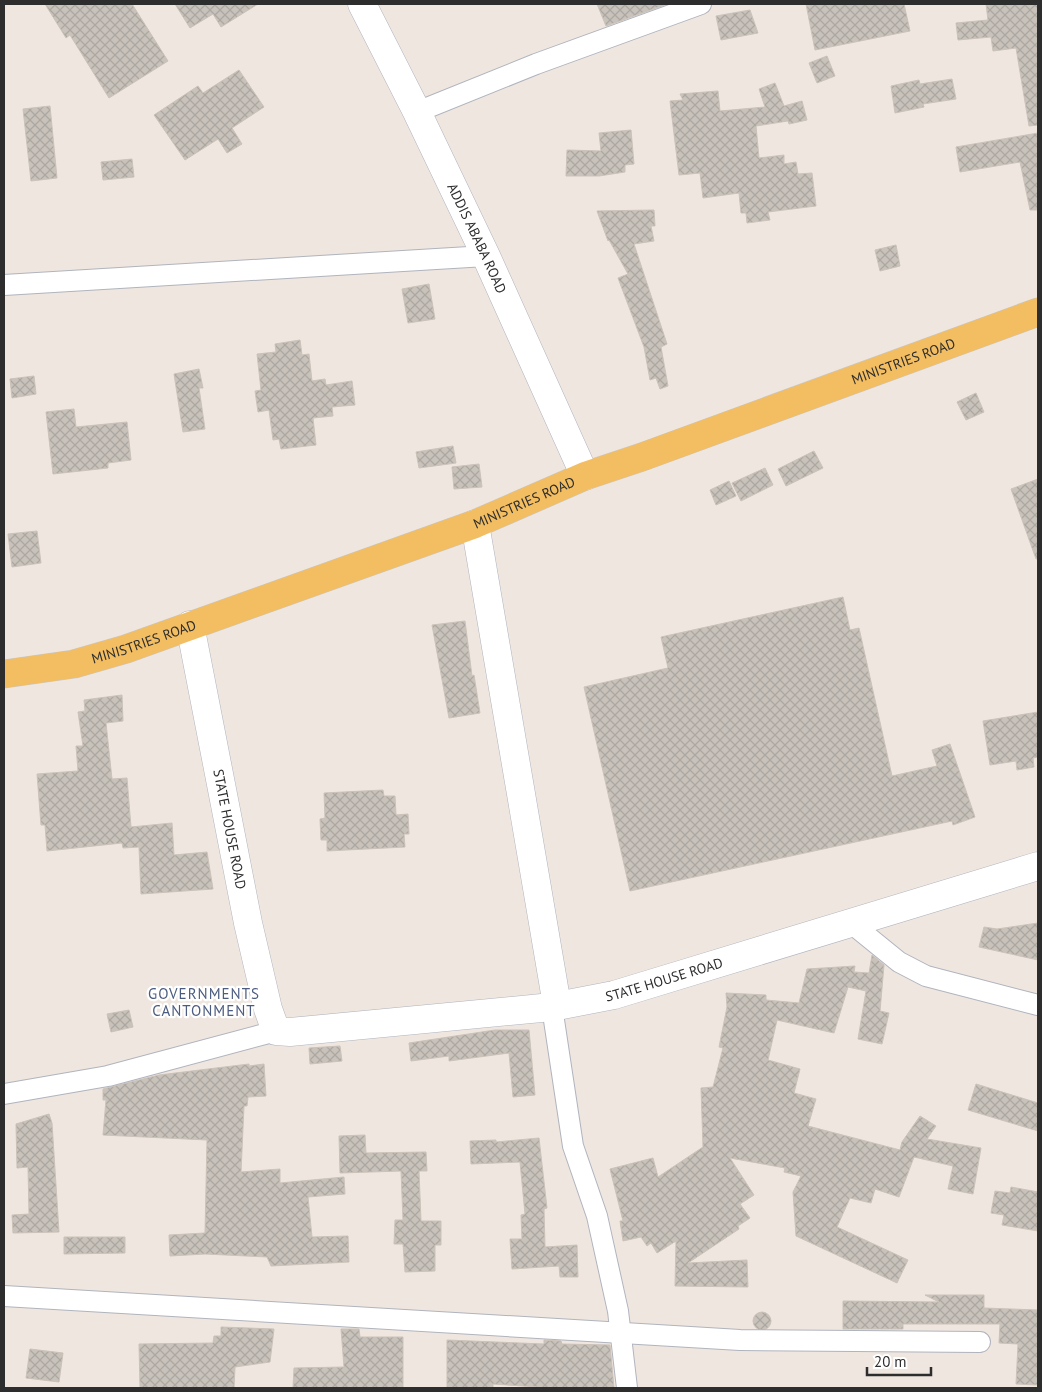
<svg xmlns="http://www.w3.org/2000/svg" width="1042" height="1392" viewBox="0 0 1042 1392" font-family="'PT Sans',sans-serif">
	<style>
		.building { fill: url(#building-cross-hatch); stroke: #cbc2b9 }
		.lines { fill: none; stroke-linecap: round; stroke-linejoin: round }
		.street-casing { stroke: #b0b4bd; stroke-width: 22 }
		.secondary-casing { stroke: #b0b4bd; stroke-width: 29 }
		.primary-casing { stroke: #c8c8c8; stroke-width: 29 }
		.street { stroke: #fff; stroke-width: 20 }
		.secondary { stroke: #fff; stroke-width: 28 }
		.primary { stroke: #f3bd61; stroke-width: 28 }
		.labels { text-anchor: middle; stroke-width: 4.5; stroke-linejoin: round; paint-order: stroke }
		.street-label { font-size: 14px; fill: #2d2d2d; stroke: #fff }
		.neighbourhood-label { font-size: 15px; letter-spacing: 1px; fill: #4c5c80; stroke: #fff }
	</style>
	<defs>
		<pattern id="building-cross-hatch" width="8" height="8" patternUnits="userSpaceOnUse" patternTransform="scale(1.25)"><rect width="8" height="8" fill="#c8c2bb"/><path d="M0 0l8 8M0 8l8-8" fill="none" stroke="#aca7a1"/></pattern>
	</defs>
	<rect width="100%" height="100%" fill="#efe6e0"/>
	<g class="building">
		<polygon points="45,4 132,4 168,61 109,98 70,35 66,38"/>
		<polygon points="175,4 258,4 221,27 213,14 190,28"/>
		<polygon points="597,4 667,4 606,26"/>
		<polygon points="806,4 904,4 910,31 815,50"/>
		<polygon points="986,4 1038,4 1038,125 1029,126 1016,48 993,51 991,37 958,40 956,23 988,20"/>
		<polygon points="750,10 758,33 721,40 716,16"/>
		<polygon points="827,56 835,76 817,83 809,63"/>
		<polygon points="239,70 264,107 232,128 242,144 227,153 218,139 185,160 154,115 198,86 203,93"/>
		<polygon points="952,79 956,99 923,104 924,107 895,113 891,86 919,80 920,84"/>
		<polygon points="775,83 784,106 802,101 807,120 789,124 788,121 756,126 759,158 784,155 784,164 796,162 798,174 812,173 816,206 768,212 770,220 747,223 746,213 741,213 739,193 703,198 700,173 679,175 670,101 683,100 680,94 718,91 720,111 765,107 759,89"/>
		<polygon points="50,106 57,178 31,181 23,109"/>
		<polygon points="631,130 634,164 625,165 625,172 599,176 566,176 567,150 601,151 599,133"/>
		<polygon points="1038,133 1038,210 1030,210 1020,162 960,172 956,147"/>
		<polygon points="132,159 134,177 103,180 101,162"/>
		<polygon points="654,210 655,226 651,226 654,241 634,244 667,344 661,347 668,386 660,389 656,378 650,380 644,347 618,278 628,274 609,240 608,241 597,211"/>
		<polygon points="896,245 900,266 880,271 875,250"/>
		<polygon points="429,284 435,319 408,323 402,289"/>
		<polygon points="300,340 302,355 309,354 312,381 325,379 326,385 352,381 355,405 332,407 333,416 313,418 316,445 281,449 279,439 273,440 269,410 258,412 255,391 261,390 257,354 276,352 275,344"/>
		<polygon points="199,369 203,388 199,388 205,429 183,432 174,374"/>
		<polygon points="34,376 36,394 12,398 10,379"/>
		<polygon points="976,393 984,412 966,420 957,402"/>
		<polygon points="74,409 76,427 127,422 131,460 108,463 108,468 53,474 46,412"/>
		<polygon points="453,446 456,463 419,468 416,452"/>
		<polygon points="814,451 823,468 786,486 778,469"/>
		<polygon points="479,464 482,487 454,489 452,467"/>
		<polygon points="765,468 773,485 741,501 732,483"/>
		<polygon points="1038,479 1038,559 1036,559 1011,489"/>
		<polygon points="729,481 736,496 716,505 710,490"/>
		<polygon points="37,531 41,563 12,567 8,534"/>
		<polygon points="843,597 850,630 859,628 892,776 937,766 932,750 950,744 975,817 953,825 952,821 630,891 584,687 668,668 661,637"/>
		<polygon points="465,621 472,676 474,675 480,713 449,718 432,625"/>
		<polygon points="122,695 123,721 106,723 112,779 127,778 131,827 172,823 174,855 207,852 213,889 141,894 139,847 123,848 122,843 47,851 45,825 41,825 37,774 78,771 76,746 83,746 78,712 85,711 84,700"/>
		<polygon points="1038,712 1038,757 1033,758 1034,767 1017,770 1016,761 990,765 983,721"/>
		<polygon points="383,790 384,796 395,796 396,815 408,814 409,834 404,834 405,847 327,851 327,840 321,840 320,819 325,818 324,793"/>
		<polygon points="1038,923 1038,960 979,947 984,927 997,929"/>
		<polygon points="872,955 884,965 880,1011 889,1013 882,1044 858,1039 866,991 848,987 834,1033 777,1020 768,1060 800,1069 794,1093 816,1099 808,1126 900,1150 902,1142 920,1116 936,1126 927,1139 981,1148 973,1194 948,1189 953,1166 914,1157 899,1197 875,1189 871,1203 850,1198 837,1227 908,1260 897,1283 796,1236 793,1192 801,1176 784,1172 785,1168 730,1158 754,1195 740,1204 750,1218 738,1226 739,1229 688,1263 747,1260 748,1287 675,1286 676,1241 657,1253 651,1243 647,1246 641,1237 623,1241 620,1221 623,1221 610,1169 653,1158 658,1177 703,1147 701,1088 713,1087 723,1048 719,1047 727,1007 726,993 766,995 766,1000 799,1003 807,969 855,966 854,972 869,973"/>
		<polygon points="129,1010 133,1027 111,1032 107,1014"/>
		<polygon points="495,1030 529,1030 535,1095 513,1097 509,1053 449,1061 449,1056 411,1061 409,1043"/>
		<polygon points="340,1046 342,1061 310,1064 309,1048"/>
		<polygon points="249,1064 249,1066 264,1064 266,1096 248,1097 247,1106 244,1106 241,1172 280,1169 280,1183 344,1177 345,1194 308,1197 312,1237 348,1236 349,1262 271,1266 267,1257 205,1254 170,1256 169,1235 205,1233 207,1140 103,1135 106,1100 103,1100 103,1089 159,1075"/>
		<polygon points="976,1084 1038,1103 1038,1131 968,1110"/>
		<polygon points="49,1114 52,1123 59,1232 13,1233 12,1215 29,1214 28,1167 17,1168 16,1124"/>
		<polygon points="365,1135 366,1153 426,1152 427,1171 419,1171 421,1221 441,1221 441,1245 435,1245 435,1271 405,1272 403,1244 394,1244 395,1220 403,1220 401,1171 340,1173 339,1136"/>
		<polygon points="539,1138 547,1208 544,1209 545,1247 577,1245 578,1277 560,1277 559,1266 512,1269 510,1239 522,1239 521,1215 525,1214 520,1162 471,1164 470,1141 496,1140 496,1142"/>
		<polygon points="1011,1187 1038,1192 1038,1231 1002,1225 1004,1215 991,1213 995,1191 1010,1193"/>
		<polygon points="64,1237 125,1237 125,1253 64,1254"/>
		<polygon points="925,1295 984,1295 984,1308 1038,1310 1038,1385 1016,1384 1018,1344 999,1343 1000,1324 903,1324 903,1329 843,1329 843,1301 939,1302"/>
		<circle cx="762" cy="1321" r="9"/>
		<polygon points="221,1327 274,1329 270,1362 235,1367 234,1388 140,1388 139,1344 213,1343 214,1336 221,1336"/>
		<polygon points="341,1329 359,1329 360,1337 403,1337 403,1388 293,1388 294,1368 344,1367"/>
		<polygon points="447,1340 544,1344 544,1340 561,1341 562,1344 610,1345 614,1388 551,1388 493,1384 493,1388 447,1388"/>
		<polygon points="30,1349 63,1353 59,1382 26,1378"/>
	</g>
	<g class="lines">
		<g class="street-casing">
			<g id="street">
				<polyline points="417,112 536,64 701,4"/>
				<polyline points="4,285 486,256"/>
				<polyline points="851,923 899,962 926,976 1038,1005"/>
				<polyline points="552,1007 573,1146 597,1216 618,1311 627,1388"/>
				<polyline points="4,1094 108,1076 276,1031"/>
				<polyline points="4,1296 740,1340 980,1342"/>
			</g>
		</g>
		<g class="secondary-casing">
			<g id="secondary">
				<path id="s1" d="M362,4L417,112L486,256L585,476"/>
				<polyline points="475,524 557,1005"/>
				<path id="s2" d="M190,625L248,923L268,1009L276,1031L290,1032L552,1007L614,995L1038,866"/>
			</g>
		</g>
		<g class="primary-casing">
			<g id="primary">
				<path id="s3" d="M4,674L74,664L126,649L475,524L585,476L642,457L1038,312"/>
			</g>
		</g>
		<use href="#street" class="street"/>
		<use href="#secondary" class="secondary"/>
		<use href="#primary" class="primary"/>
	</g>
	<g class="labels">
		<g class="street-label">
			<text dy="5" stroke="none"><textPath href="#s1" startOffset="261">ADDIS ABABA ROAD</textPath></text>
			<text dy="5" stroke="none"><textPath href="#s3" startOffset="954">MINISTRIES ROAD</textPath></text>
			<text dy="5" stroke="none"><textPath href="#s3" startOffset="549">MINISTRIES ROAD</textPath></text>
			<text dy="5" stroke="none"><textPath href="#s3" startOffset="144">MINISTRIES ROAD</textPath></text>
			<text dy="5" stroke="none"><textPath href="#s2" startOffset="208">STATE HOUSE ROAD</textPath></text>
			<text dy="5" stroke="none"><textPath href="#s2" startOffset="808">STATE HOUSE ROAD</textPath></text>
		</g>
		<g class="neighbourhood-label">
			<text x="204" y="999">GOVERNMENTS<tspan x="204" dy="17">CANTONMENT</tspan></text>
		</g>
	</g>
	<rect width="1042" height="1392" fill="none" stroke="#2d2d2d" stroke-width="10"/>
	<path d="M867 1367v8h64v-8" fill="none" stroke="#2d2d2d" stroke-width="2.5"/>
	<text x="874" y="1367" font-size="15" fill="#2d2d2d" stroke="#ffffff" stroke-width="4" paint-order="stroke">20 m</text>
</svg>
